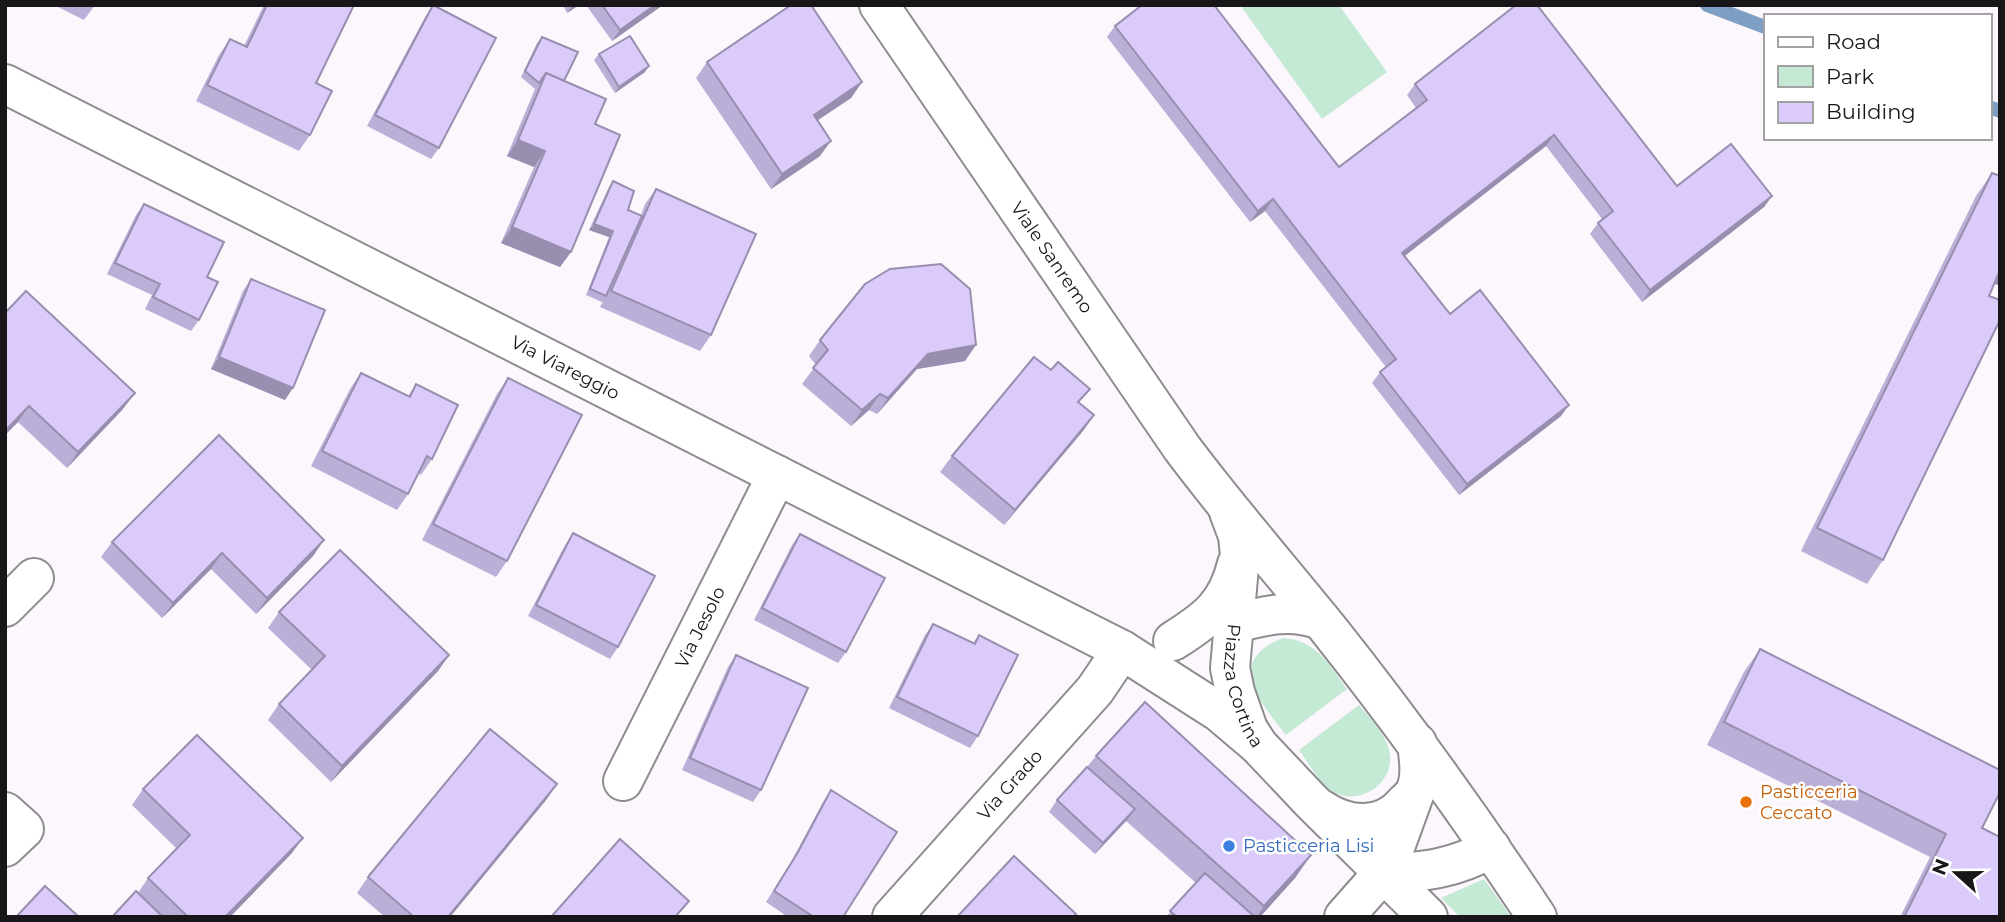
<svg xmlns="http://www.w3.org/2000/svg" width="2005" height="922" viewBox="0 0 2005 922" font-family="Montserrat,sans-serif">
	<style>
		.green { fill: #c4e9d5 }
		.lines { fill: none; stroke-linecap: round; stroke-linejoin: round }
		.stream { stroke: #7e9fc4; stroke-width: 14 }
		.minor-casing { stroke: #8f8c90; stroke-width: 42 }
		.tertiary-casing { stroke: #8f8c90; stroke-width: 42 }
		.minor { stroke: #fff; stroke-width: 38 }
		.tertiary { stroke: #fff; stroke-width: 38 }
		.wall { fill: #bcafd7 }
		.shaded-wall { fill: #998eaf }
		.building { fill: #dbcbfa; stroke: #998eaf; stroke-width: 2 }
		.food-dot { fill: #e8710a; stroke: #fff; stroke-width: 2.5 }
		.shop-dot { fill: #3f7fe0; stroke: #fff; stroke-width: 2.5 }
		.labels { text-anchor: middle; stroke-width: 5; stroke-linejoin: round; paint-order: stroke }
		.street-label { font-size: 18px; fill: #181618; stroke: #fff }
		.food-label { font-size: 18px; fill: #c56008; stroke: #fff; text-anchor: start }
		.shop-label { font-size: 18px; fill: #366cbe; stroke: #fff; text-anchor: start }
	</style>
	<rect width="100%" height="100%" fill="#fbf7fc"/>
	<g class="green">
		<polygon points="1240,5 1339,5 1387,72 1322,119"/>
		<path d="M1283,638C1317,640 1329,665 1347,689L1286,735C1261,703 1223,661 1283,638Z"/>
		<path d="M1359,705C1370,718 1385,733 1389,750C1398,783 1356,810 1329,789C1317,779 1308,762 1299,750Z"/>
		<polygon points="1484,879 1511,917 1460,917 1441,898"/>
	</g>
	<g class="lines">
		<g class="stream">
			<polyline points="1707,5 1765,27"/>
			<polyline points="1989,107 2000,111"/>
		</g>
		<g class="minor-casing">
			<g id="minor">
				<path id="s1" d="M5,84L1122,650L1219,712L1258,745"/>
				<polyline points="5,607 34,578"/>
				<path d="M1173,641C1208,619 1227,605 1237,564"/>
				<path id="s2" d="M623,781L777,475"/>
				<polyline points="5,812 24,829 5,847"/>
				<path d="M1382,874C1423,872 1455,869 1491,848"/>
				<path id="s3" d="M892,917L1095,690L1122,650"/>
				<polyline points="1344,917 1382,874 1395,847 1415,792"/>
			</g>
		</g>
		<g class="tertiary-casing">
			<g id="tertiary">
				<path id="s4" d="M879,5L1182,448C1229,511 1281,570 1330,631C1403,723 1472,819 1537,917"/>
				<path id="s5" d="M1229,512L1238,536L1240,555L1230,668L1235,692L1248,729L1258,745L1311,801L1428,917"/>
				<path d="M1236,623C1266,615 1291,609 1321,620"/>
				<path d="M1321,809C1347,827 1382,830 1404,804C1407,801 1413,796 1415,792C1422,777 1419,759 1417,743"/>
			</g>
		</g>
		<use href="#minor" class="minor"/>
		<use href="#tertiary" class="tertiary"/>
	</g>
	<g class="wall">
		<polygon points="54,5 95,5 84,20"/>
		<polygon points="264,5 354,5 316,83 310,135 299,151 196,101 219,55 230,39 244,46"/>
		<polygon points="433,5 439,148 431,159 367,126 425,17"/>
		<polygon points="563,5 579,5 567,13"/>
		<polygon points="586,5 663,5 612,41"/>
		<polygon points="1516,5 1677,186 1772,196 1764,207 1642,302 1590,234 1598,223 1602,219 1546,146 1405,256 1450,314 1561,416 1459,495 1372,383 1380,372 1386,367 1265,211 1250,222 1107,37 1115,26 1339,167 1416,108 1407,95 1415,84"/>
		<polygon points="542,37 564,81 595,124 571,252 560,267 501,243 534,167 507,156 535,89 521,77 537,43"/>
		<polygon points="599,54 645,72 615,93 594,60"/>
		<polygon points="707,62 862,82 851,98 818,120 820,156 771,189 696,78"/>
		<polygon points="1992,173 1883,560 1867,584 1801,551 1976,196"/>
		<polygon points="613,181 628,210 641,215 645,204 656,189 711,335 700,351 600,307 603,301 602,302 586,295 609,237 589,230 609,187"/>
		<polygon points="144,204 207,277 199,320 191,331 145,309 152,295 107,274 136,215"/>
		<polygon points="251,279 285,400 211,369 243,291"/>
		<polygon points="5,313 123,409 67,468 18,422 5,435"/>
		<polygon points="820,340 965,361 917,369 877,414 869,410 851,426 802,384 816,365 809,356"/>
		<polygon points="361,373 408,396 416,384 432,459 421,475 418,473 408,494 397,510 311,466 350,389"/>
		<polygon points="508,378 507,561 496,577 422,540 497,394"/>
		<polygon points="1080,403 1083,431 1004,525 940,472 952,456"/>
		<polygon points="573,533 618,647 610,659 528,616 565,545"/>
		<polygon points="800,534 846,652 838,663 754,620 792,545"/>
		<polygon points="324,540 313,556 256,614 211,569 162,618 101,557 112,542"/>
		<polygon points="279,612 449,655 438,671 331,782 268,720 279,704 312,670 268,628"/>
		<polygon points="933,624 973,643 979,635 978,736 970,748 889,708 925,635"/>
		<polygon points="1760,649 1982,828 2000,917 1900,917 1930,857 1707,745 1744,672"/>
		<polygon points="736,655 761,790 753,802 682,770 728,667"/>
		<polygon points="1096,756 1311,855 1295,878 1260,917 1166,917 1196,883 1126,821 1095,854 1049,812 1057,800 1087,767"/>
		<polygon points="557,784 546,800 450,917 385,917 357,893 368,877"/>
		<polygon points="143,789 303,838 291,854 230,917 112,917 138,893 148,878 177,849 132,805"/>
		<polygon points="831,790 843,917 788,917 766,902 790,864 823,802"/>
	</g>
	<g class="shaded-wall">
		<polygon points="573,5 579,5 567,13"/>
		<polygon points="655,5 663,5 612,41 620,30"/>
		<polygon points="649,66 645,72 615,93 619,87"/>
		<polygon points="862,82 851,98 803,130 814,115"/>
		<polygon points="1554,135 1546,146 1394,264 1402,253"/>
		<polygon points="518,140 545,151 534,167 507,156"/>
		<polygon points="831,141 820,156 771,189 782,174"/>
		<polygon points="1772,196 1764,207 1642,302 1650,290"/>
		<polygon points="1273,199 1265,211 1250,222 1258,211"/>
		<polygon points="594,224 613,231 609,237 589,230"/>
		<polygon points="512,227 571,252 560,267 501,243"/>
		<polygon points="2000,265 2000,286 1988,281"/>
		<polygon points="976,345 965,361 917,369 877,414 888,398 928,354"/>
		<polygon points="219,357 293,388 285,400 211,369"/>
		<polygon points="135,393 123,409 67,468 78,452"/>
		<polygon points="880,394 869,410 851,426 862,410"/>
		<polygon points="1569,405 1561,416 1459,495 1467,484"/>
		<polygon points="29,406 18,422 5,435 5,431"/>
		<polygon points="1094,415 1083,431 1004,525 1015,510"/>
		<polygon points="324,540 313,556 256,614 267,598"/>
		<polygon points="222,553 211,569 162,618 173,603"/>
		<polygon points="449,655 438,671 331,782 342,766"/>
		<polygon points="557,784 546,800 450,917 448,917"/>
		<polygon points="1135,809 1127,820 1095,854 1103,843"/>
		<polygon points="303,838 291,854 230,917 225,917"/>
		<polygon points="1311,855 1295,878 1260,917 1257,917 1264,906"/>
	</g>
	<g class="building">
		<polygon points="267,5 354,5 316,83 332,91 310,135 207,85 230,39 247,47"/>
		<polygon points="433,5 496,38 439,148 375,115"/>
		<polygon points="602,5 655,5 620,30"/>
		<polygon points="791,5 811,5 862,82 814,115 831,141 782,174 707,62"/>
		<polygon points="1142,5 1214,5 1339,167 1427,100 1415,84 1516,5 1537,5 1677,186 1731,144 1772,196 1650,290 1598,223 1613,211 1554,135 1402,253 1450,314 1480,290 1569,405 1467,484 1380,372 1396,359 1273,199 1258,211 1115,26"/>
		<polygon points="630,36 649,66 619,87 599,54"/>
		<polygon points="542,37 578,52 564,81 546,73 539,83 525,71"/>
		<polygon points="546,73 606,99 595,124 620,135 571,252 512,227 545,151 518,140"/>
		<polygon points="1992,173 2000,176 2000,270 1989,296 2000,300 2000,320 1883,560 1817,528"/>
		<polygon points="613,181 634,191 628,210 642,216 606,296 590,289 613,231 594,224"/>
		<polygon points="656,189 756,234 711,335 611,291"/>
		<polygon points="144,204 224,242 207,277 218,282 199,320 153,297 160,284 115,263"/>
		<polygon points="941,264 970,289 976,345 928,354 888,398 880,394 862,410 813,368 828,350 820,340 865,284 890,269"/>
		<polygon points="251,279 325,310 293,388 219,357"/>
		<polygon points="26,291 135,393 78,452 29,406 5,431 5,313"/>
		<polygon points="1034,357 1051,370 1058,362 1090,389 1078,402 1094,415 1015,510 952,456"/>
		<polygon points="361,373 410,397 416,384 458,405 432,459 427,456 408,494 322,451"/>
		<polygon points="508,378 582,415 507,561 433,524"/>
		<polygon points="219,435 324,540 267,598 222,553 173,603 112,542"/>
		<polygon points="573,533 655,576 618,647 536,605"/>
		<polygon points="800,534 885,578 846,652 762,608"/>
		<polygon points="340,550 449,655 342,766 279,704 325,656 279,612"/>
		<polygon points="933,624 975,644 979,635 1018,655 978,736 897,697"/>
		<polygon points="1760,649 2000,770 2000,792 1982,828 2000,837 2000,917 1904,917 1946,834 1724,722"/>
		<polygon points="736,655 808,688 761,790 690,758"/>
		<polygon points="1145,702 1311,855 1264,906 1096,756"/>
		<polygon points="490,729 557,784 448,917 414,917 368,877"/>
		<polygon points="197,735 303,838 225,917 188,917 148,878 190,835 143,789"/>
		<polygon points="1087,767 1135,809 1103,843 1057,800"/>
		<polygon points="831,790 897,832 843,917 814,917 774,891 798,852"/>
		<polygon points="620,839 689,901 675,917 551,917"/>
		<polygon points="1014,856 1076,914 1073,917 957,917"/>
		<polygon points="1205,873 1255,917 1177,917 1170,911"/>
		<polygon points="45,886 79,917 16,917"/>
		<polygon points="136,891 163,917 112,917"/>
	</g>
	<circle class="food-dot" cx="1746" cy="802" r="7"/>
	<circle class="shop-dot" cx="1229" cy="846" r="7"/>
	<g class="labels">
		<g class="street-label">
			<text dy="6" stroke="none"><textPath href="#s4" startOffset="306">Viale Sanremo</textPath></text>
			<text dy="6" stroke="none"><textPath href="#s1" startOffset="628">Via Viareggio</textPath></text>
			<text dy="6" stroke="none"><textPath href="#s2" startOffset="172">Via Jesolo</textPath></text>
			<text dy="6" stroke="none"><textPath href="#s5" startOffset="178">Piazza Cortina</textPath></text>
			<text dy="6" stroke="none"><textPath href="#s3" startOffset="177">Via Grado</textPath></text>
		</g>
		<g class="food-label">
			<text x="1760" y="798">Pasticceria<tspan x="1760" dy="21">Ceccato</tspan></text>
		</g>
		<g class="shop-label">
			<text x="1243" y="852">Pasticceria Lisi</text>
		</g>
	</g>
	<rect width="2005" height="922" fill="none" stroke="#181618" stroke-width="14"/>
	<rect x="1764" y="14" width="228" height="126" fill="#ffffff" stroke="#a3a2a3" stroke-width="2"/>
	<rect x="1778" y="37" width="35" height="10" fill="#ffffff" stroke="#a3a2a3" stroke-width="2"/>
	<text x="1826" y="49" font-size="21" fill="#181618">Road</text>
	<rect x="1778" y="66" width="35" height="21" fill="#c4e9d5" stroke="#a3a2a3" stroke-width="2"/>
	<text x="1826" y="84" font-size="21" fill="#181618">Park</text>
	<rect x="1778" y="102" width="35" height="21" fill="#dbcbfa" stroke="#a3a2a3" stroke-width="2"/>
	<text x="1826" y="119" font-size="21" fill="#181618">Building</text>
	<g transform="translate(1956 873) rotate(291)" stroke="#ffffff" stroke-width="5" paint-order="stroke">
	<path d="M0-5L12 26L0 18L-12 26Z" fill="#181618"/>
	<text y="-10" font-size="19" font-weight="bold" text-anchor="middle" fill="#181618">N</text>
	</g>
</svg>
